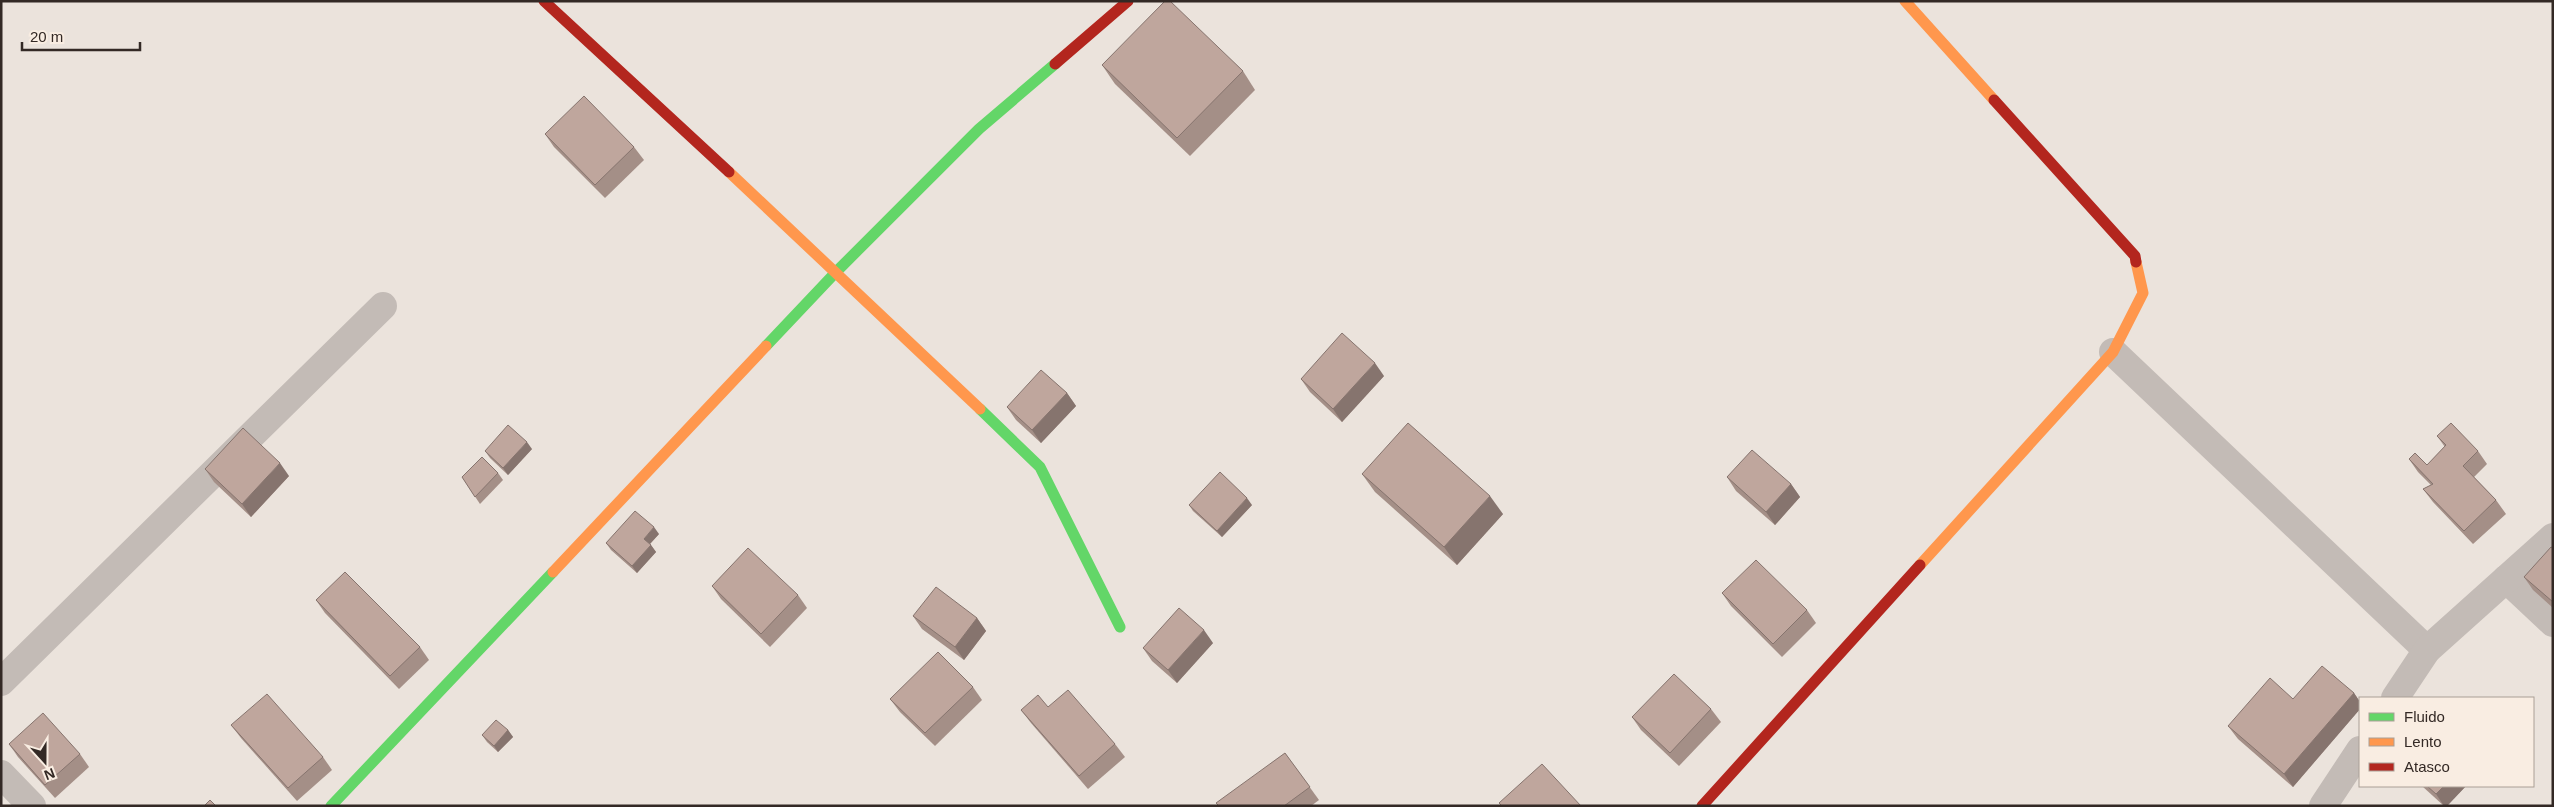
<svg xmlns="http://www.w3.org/2000/svg" width="2554" height="807" viewBox="0 0 2554 807" font-family="Helvetica,sans-serif">
	<style>
		.lines { fill: none; stroke-linecap: round; stroke-linejoin: round }
		.street { stroke: #c3bbb6; stroke-width: 28 }
		.fast { stroke: #63d668; stroke-width: 11 }
		.slow { stroke: #ff974d; stroke-width: 11 }
		.jam { stroke: #b3261e; stroke-width: 11 }
		.wall { fill: #a48f87 }
		.shaded-wall { fill: #86746e }
		.building { fill: #bfa69d; stroke: #86746e }
	</style>
	<rect width="100%" height="100%" fill="#ebe3dc"/>
	<g class="lines">
		<g class="street">
			<polyline points="2113,352 2427,650"/>
			<polyline points="2506,579 2553,623"/>
			<polyline points="1,682 383,306"/>
			<polyline points="2395,698 2427,650 2553,537"/>
			<polyline points="1,774 32,806"/>
			<polyline points="2323,806 2360,750"/>
		</g>
		<g class="fast">
			<polyline points="766,346 836,272 979,129 1055,64"/>
			<polyline points="980,409 1040,467 1120,627"/>
			<polyline points="331,806 553,572"/>
		</g>
		<g class="slow">
			<polyline points="1905,1 1994,100"/>
			<polyline points="729,172 980,409"/>
			<polyline points="1920,565 2113,352 2143,293 2136,262"/>
			<polyline points="553,572 766,346"/>
		</g>
		<g class="jam">
			<polyline points="544,1 729,172"/>
			<polyline points="1055,64 1128,1"/>
			<polyline points="1994,100 2135,256 2136,262"/>
			<polyline points="1702,806 1920,565"/>
		</g>
	</g>
	<g class="wall">
		<polygon points="1102,65 1243,71 1255,90 1190,156 1115,84"/>
		<polygon points="545,134 634,147 644,160 605,198 554,147"/>
		<polygon points="1384,376 1342,422 1310,392 1301,379"/>
		<polygon points="1067,393 1076,406 1041,443 1016,420 1007,407"/>
		<polygon points="2437,436 2478,451 2487,464 2474,477 2496,500 2506,514 2473,544 2433,502 2423,489 2431,485 2418,472 2409,459 2427,465 2445,447"/>
		<polygon points="532,449 508,475 490,458 485,451"/>
		<polygon points="205,469 289,476 251,517 214,482"/>
		<polygon points="498,473 503,480 480,504 462,477"/>
		<polygon points="1362,474 1503,514 1457,565 1375,492"/>
		<polygon points="1727,477 1791,484 1800,497 1775,525 1736,491"/>
		<polygon points="1189,505 1252,505 1222,537 1193,511"/>
		<polygon points="659,534 650,544 656,552 637,573 611,550 606,543"/>
		<polygon points="2553,548 2553,608 2533,590 2524,577"/>
		<polygon points="712,586 798,595 807,608 770,647 721,599"/>
		<polygon points="1722,593 1807,610 1816,623 1782,657 1731,606"/>
		<polygon points="316,600 420,647 429,660 399,689 325,613"/>
		<polygon points="913,616 977,618 986,631 964,660 922,629"/>
		<polygon points="1213,643 1177,683 1152,661 1143,648"/>
		<polygon points="973,687 982,700 935,746 900,712 890,699"/>
		<polygon points="2354,693 2360,702 2360,709 2293,787 2238,739 2228,726 2293,699"/>
		<polygon points="1711,709 1721,722 1679,766 1641,730 1632,717"/>
		<polygon points="1021,710 1115,744 1125,757 1088,789 1031,723"/>
		<polygon points="231,725 323,757 332,770 297,801 241,738"/>
		<polygon points="508,730 513,737 498,752 487,742 482,735"/>
		<polygon points="9,744 80,754 89,767 55,798 18,757"/>
		<polygon points="1285,753 1319,800 1311,806 1219,806"/>
		<polygon points="2422,786 2466,786 2447,806 2444,806"/>
	</g>
	<g class="shaded-wall">
		<polygon points="1375,363 1384,376 1342,422 1333,409"/>
		<polygon points="1067,393 1076,406 1041,443 1032,430"/>
		<polygon points="527,442 532,449 508,475 503,468"/>
		<polygon points="280,463 289,476 251,517 242,504"/>
		<polygon points="1791,484 1800,497 1775,525 1766,512"/>
		<polygon points="1490,496 1503,514 1457,565 1444,547"/>
		<polygon points="1247,498 1252,505 1222,537 1217,531"/>
		<polygon points="654,527 659,534 648,546 644,539"/>
		<polygon points="651,545 656,552 637,573 632,566"/>
		<polygon points="977,618 986,631 964,660 955,647"/>
		<polygon points="1204,630 1213,643 1177,683 1168,670"/>
		<polygon points="2354,693 2360,702 2360,709 2293,787 2284,774"/>
		<polygon points="508,730 513,737 498,752 494,746"/>
		<polygon points="2444,786 2466,786 2447,806 2444,806 2436,794"/>
	</g>
	<g class="building">
		<polygon points="1165,1 1170,1 1243,71 1177,138 1102,65"/>
		<polygon points="584,96 634,147 595,185 545,134"/>
		<polygon points="1342,333 1375,363 1333,409 1301,379"/>
		<polygon points="1041,370 1067,393 1032,430 1007,407"/>
		<polygon points="1408,423 1490,496 1444,547 1362,474"/>
		<polygon points="2451,423 2478,451 2463,466 2496,500 2464,531 2423,489 2433,484 2409,459 2415,453 2427,465 2446,445 2437,436"/>
		<polygon points="508,425 527,442 503,468 485,451"/>
		<polygon points="243,428 280,463 242,504 205,469"/>
		<polygon points="1752,450 1791,484 1766,512 1727,477"/>
		<polygon points="482,457 498,473 475,497 462,477"/>
		<polygon points="1220,472 1247,498 1217,531 1189,505"/>
		<polygon points="635,511 654,527 644,539 651,545 632,566 606,543"/>
		<polygon points="2551,547 2553,548 2553,602 2524,577"/>
		<polygon points="748,548 798,595 761,634 712,586"/>
		<polygon points="1756,560 1807,610 1773,644 1722,593"/>
		<polygon points="345,572 420,647 390,676 316,600"/>
		<polygon points="936,587 977,618 955,647 913,616"/>
		<polygon points="1179,608 1204,630 1168,670 1143,648"/>
		<polygon points="938,652 973,687 925,733 890,699"/>
		<polygon points="2322,666 2354,693 2284,774 2228,726 2270,678 2293,699"/>
		<polygon points="1674,674 1711,709 1670,753 1632,717"/>
		<polygon points="1068,690 1115,744 1079,776 1021,710 1038,695 1048,707"/>
		<polygon points="267,694 323,757 288,788 231,725"/>
		<polygon points="43,713 80,754 45,785 9,744"/>
		<polygon points="496,720 508,730 494,746 482,735"/>
		<polygon points="1285,753 1310,787 1284,806 1219,806 1216,803"/>
		<polygon points="1542,764 1581,806 1502,806 1499,803"/>
		<polygon points="2427,786 2444,786 2436,794"/>
		<polygon points="210,800 216,806 204,806"/>
	</g>
	<rect width="2554" height="807" fill="none" stroke="#332925" stroke-width="5"/>
	<rect x="2359" y="697" width="175" height="90" fill="#f9ede2" stroke="#aa9f96"/>
	<rect x="2369" y="713" width="25" height="8" fill="#63d668" stroke="#aa9f96"/>
	<text x="2404" y="722" font-size="15" fill="#332925">Fluido</text>
	<rect x="2369" y="738" width="25" height="8" fill="#ff974d" stroke="#aa9f96"/>
	<text x="2404" y="747" font-size="15" fill="#332925">Lento</text>
	<rect x="2369" y="763" width="25" height="8" fill="#b3261e" stroke="#aa9f96"/>
	<text x="2404" y="772" font-size="15" fill="#332925">Atasco</text>
	<g transform="translate(45 762) rotate(159)" stroke="#f9ede2" stroke-width="4" paint-order="stroke">
	<path d="M0-4L9 19L0 12L-9 19Z" fill="#332925"/>
	<text y="-8" font-size="14" font-weight="bold" text-anchor="middle" fill="#332925">N</text>
	</g>
	<path d="M22 42v8h118v-8" fill="none" stroke="#332925" stroke-width="2.5"/>
	<text x="30" y="42" font-size="15" fill="#332925" stroke="#f9ede2" stroke-width="4" paint-order="stroke">20 m</text>
</svg>
